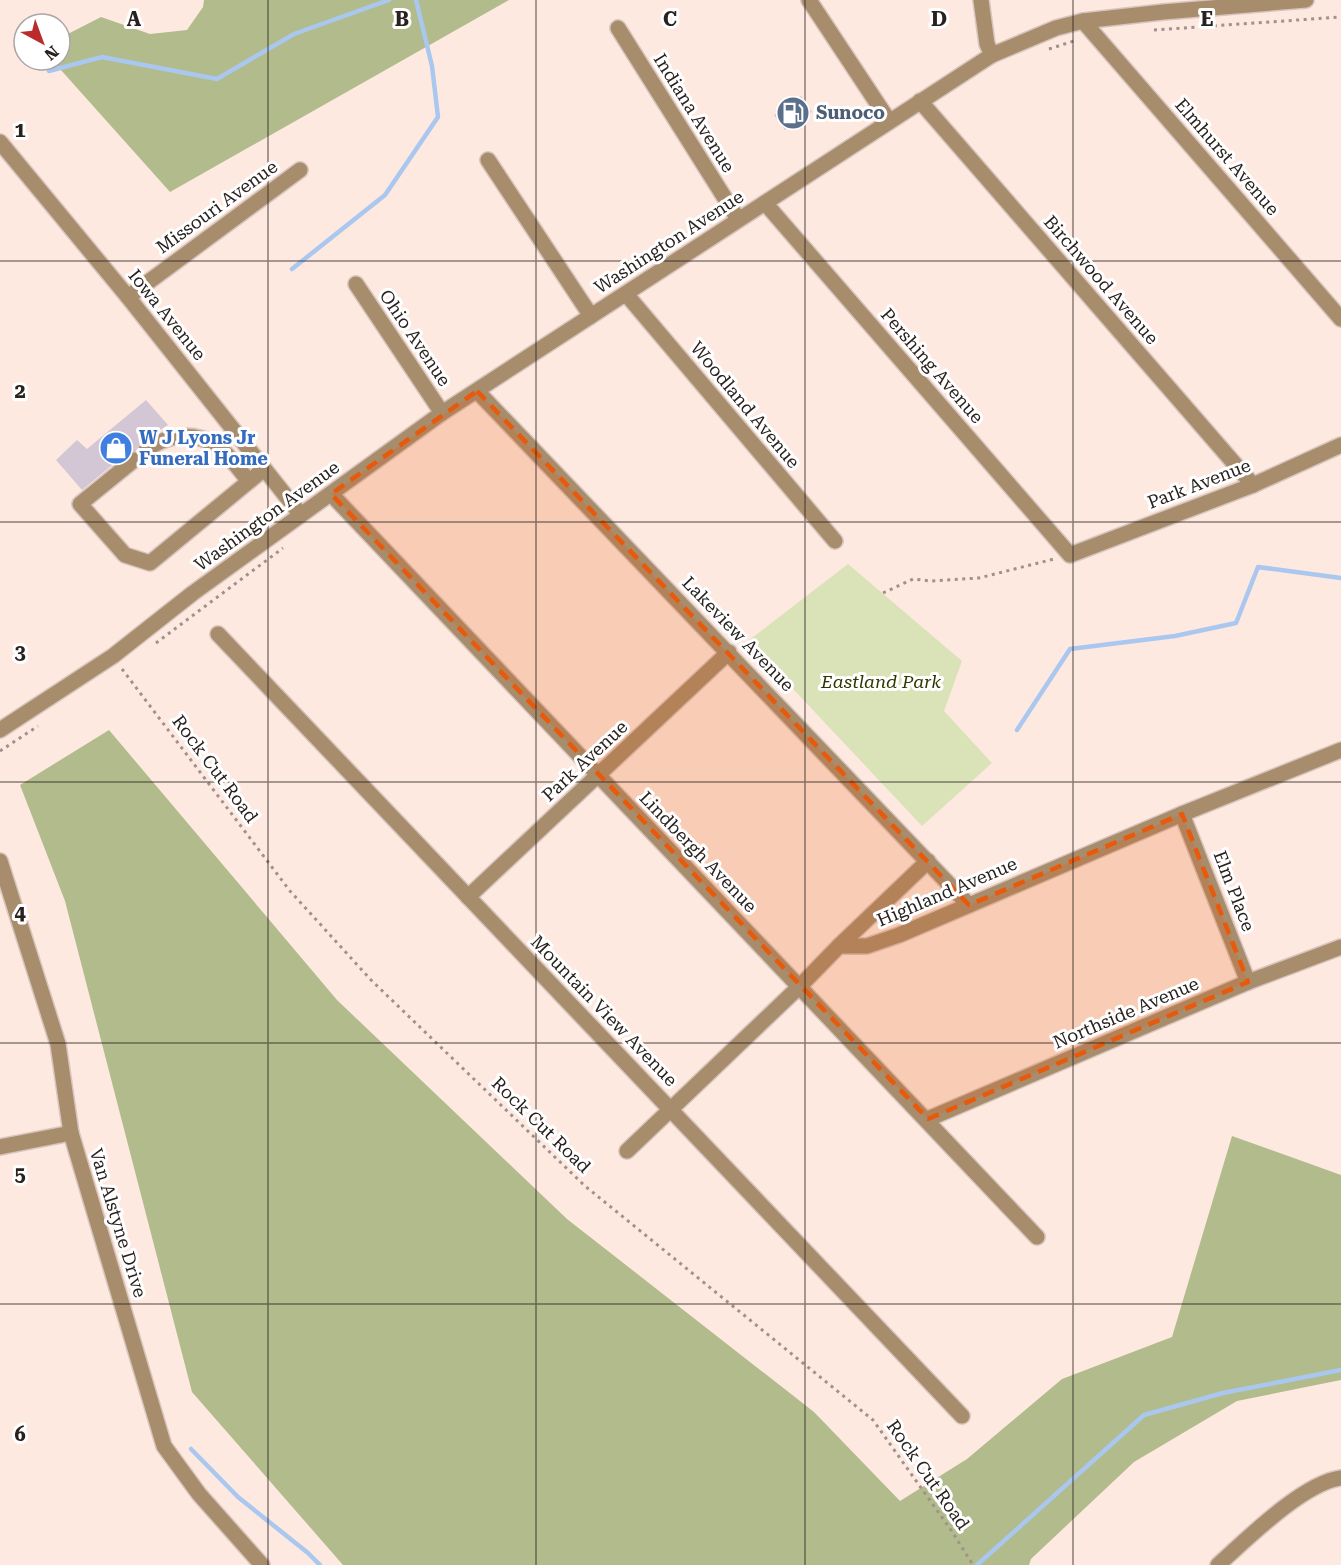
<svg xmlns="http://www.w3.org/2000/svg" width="1341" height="1565" viewBox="0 0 1341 1565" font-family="'Roboto Serif',serif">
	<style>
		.green { fill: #dae2b8 }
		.forest { fill: #b2bb8c }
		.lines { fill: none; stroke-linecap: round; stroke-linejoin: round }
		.stream { stroke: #aac7ef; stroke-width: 4.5 }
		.building { fill: #d3c6d5 }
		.minor-casing { stroke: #d7c5be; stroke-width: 18 }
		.path { stroke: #9f918b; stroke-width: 3; stroke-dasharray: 3 4.5; stroke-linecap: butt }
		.minor { stroke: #a88d6d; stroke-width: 15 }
		.marked { fill: #e8590c; fill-opacity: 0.2; stroke: #e8590c; stroke-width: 4.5; stroke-dasharray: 12 8; stroke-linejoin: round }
		.grid { fill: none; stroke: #28211e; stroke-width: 1.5; stroke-opacity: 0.55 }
		.labels { text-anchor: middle; stroke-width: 6; stroke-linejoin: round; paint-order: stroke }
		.street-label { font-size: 18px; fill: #28211e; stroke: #fff }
		.service-label { font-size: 18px; font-weight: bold; fill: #4e5e75; stroke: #fff; text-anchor: start }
		.shop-label { font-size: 18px; font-weight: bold; fill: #366cbe; stroke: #fff; text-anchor: start }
		.park-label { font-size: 18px; font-style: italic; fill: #303600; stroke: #fff }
		.grid-label { font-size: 20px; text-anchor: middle; font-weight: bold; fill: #28211e; stroke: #fff; stroke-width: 6; stroke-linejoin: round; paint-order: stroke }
	</style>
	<rect width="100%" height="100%" fill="#fee9e1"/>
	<polygon class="green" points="848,564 962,661 944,711 992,763 922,826 748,641"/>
	<g class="forest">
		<polygon points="204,0 509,0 170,192 52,60 60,60 60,38 101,17 150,34 187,30 203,7"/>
		<polygon points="109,730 337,1000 567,1219 814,1412 900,1501 967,1459 1062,1379 1172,1337 1232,1136 1341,1175 1341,1380 1237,1401 1134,1462 1031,1559 1029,1565 343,1565 192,1392 65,901 20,785"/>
	</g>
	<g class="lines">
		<g class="stream">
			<polyline points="49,71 102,57 217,79 294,34 389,0"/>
			<polyline points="292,269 385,195 438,117 432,66 416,0"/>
			<polyline points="1017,730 1070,649 1175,636 1236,623 1258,567 1341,578"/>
			<polyline points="191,1449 238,1497 308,1553 320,1565"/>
			<polyline points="977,1565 1144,1415 1223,1393 1341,1370"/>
		</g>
	</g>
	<g class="building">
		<polygon points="801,96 812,112 785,130 774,115"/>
		<polygon points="146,400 168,425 141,442 136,451 128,452 82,490 56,460 77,440 87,449"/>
	</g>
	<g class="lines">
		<g class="minor-casing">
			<g id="minor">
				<polyline points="809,0 889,121"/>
				<polyline points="981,0 987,44 992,55"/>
				<polyline points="1083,21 1341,319"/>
				<polyline points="618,28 738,219"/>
				<polyline points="920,101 1253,485"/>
				<polyline points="0,142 128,297 301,515"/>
				<polyline points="488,160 591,316"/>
				<polyline points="765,203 1070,555 1253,485 1341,445"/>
				<polyline points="356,284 442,413"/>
				<polyline points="626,294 835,541"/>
				<polyline points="128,297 300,170"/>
				<polyline points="477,391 969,905"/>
				<path d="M146,450C167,435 193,430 217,446C228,453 240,471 249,481"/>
				<polyline points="134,460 80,504 125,555 150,563 264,469"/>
				<polyline points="331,494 1037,1237"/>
				<polyline points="218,634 962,1416"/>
				<polyline points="0,730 113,656 193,593 442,413 992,55 1056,28 1083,21 1163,12 1306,0"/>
				<polyline points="1182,814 1248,982"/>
				<polyline points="0,861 58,1044 71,1133 164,1446 199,1494 262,1565"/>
				<polyline points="468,897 729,652"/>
				<polyline points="839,946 928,861"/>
				<polyline points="928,1119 1248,982 1341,947"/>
				<polyline points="0,1147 71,1133"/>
				<polyline points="627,1151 800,986 839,946 867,946 899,935 1182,814 1341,750"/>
				<path d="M1218,1565C1247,1539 1303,1483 1341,1478"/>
			</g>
		</g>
		<g class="path">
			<polyline points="1154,30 1341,17"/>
			<polyline points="1049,49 1077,40"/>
			<polyline points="883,593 913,579 931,581 979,578 1054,559"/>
			<polyline points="156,643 283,548"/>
			<polyline points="122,669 290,891 371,980 585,1186 873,1420 953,1533 973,1565"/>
			<polyline points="0,751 38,726"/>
		</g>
		<use href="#minor" class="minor"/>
	</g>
	<path class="marked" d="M477,391L969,905L1182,814L1248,982L928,1119L331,494Z"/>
	<path class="grid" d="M268,0V1565M536,0V1565M805,0V1565M1073,0V1565M0,261H1341M0,522H1341M0,782H1341M0,1043H1341M0,1304H1341"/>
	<defs>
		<g id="fuel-disc" transform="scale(1.725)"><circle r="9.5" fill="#5c6f8a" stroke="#fff"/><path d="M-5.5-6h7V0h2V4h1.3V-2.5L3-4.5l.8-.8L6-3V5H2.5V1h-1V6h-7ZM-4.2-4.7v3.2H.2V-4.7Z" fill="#fff"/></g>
		<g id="shop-disc" transform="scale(1.725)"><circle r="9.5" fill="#3f7fe0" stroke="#fff"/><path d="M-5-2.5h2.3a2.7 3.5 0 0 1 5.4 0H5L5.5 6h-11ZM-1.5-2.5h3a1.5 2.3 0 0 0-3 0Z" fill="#fff"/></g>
	</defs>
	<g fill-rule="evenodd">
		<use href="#fuel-disc" x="793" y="113"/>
		<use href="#shop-disc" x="116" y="448"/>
	</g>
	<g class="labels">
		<g class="street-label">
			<text transform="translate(694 113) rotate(58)" y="6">Indiana Avenue</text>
			<text transform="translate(1227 157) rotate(49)" y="6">Elmhurst Avenue</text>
			<text transform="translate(217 207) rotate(-36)" y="6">Missouri Avenue</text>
			<text transform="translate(669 242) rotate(-33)" y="6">Washington Avenue</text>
			<text transform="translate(1101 280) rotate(49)" y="6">Birchwood Avenue</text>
			<text transform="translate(167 315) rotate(51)" y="6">Iowa Avenue</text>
			<text transform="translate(415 338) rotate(56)" y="6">Ohio Avenue</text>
			<text transform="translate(932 366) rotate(49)" y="6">Pershing Avenue</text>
			<text transform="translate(745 405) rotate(50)" y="6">Woodland Avenue</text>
			<text transform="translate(1199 484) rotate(-21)" y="6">Park Avenue</text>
			<text transform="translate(267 516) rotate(-36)" y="6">Washington Avenue</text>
			<text transform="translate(738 634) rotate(46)" y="6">Lakeview Avenue</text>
			<text transform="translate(585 761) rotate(-43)" y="6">Park Avenue</text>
			<text transform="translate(215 769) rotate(53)" y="6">Rock Cut Road</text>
			<text transform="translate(698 852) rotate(46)" y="6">Lindbergh Avenue</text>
			<text transform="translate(1234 891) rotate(69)" y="6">Elm Place</text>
			<text transform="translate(947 892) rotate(-23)" y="6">Highland Avenue</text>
			<text transform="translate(604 1011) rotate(46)" y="6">Mountain View Avenue</text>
			<text transform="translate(1126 1013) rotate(-23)" y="6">Northside Avenue</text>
			<text transform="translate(541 1125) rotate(44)" y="6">Rock Cut Road</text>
			<text transform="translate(118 1223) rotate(73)" y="6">Van Alstyne Drive</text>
			<text transform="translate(928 1475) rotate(55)" y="6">Rock Cut Road</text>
		</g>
		<g class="service-label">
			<text x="816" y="119">Sunoco</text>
		</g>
		<g class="shop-label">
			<text x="139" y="444">W J Lyons Jr<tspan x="139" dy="21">Funeral Home</tspan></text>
		</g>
		<g class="park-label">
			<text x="881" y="688">Eastland Park</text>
		</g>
	</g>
	<g class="grid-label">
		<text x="134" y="26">A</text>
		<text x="402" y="26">B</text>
		<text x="670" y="26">C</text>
		<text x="939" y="26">D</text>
		<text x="1207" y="26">E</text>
		<text x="20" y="137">1</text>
		<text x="20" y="398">2</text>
		<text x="20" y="659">3</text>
		<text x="20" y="920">4</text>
		<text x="20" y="1181">5</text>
		<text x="20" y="1441">6</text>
	</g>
	<g transform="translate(42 42) rotate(139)"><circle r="28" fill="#ffffff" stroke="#a9a6a5" stroke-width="1.5"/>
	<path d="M0-4.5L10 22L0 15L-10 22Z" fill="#bb2b2c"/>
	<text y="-9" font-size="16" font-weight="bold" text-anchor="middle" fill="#28211e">N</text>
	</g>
</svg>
